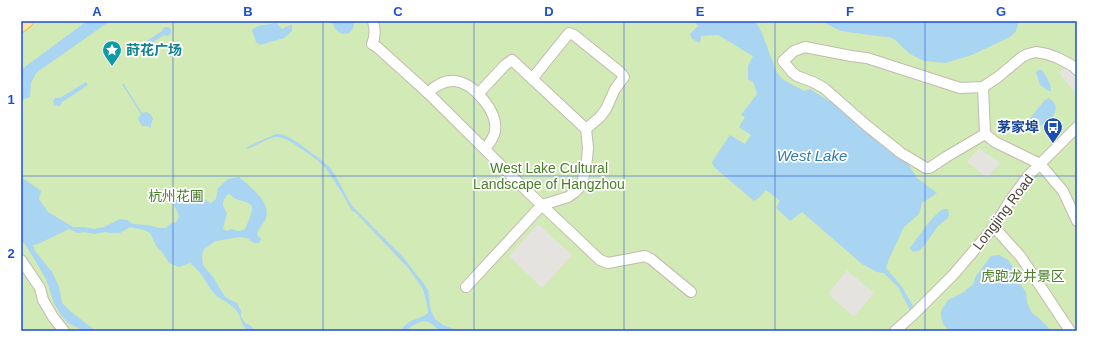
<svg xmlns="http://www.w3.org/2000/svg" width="1098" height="352" viewBox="0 0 1098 352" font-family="Arial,'Noto Sans SC',sans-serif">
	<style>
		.green { fill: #d2eab5 }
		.parking { fill: #e5e3e0 }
		.water { fill: #a9d4f2; fill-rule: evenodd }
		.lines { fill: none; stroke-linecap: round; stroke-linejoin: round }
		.minor-casing { stroke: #c2bbae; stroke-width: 12 }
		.major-casing { stroke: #e6c16a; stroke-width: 14 }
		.minor { stroke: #fff; stroke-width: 10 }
		.major { stroke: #ffe39c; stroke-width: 12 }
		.grid { fill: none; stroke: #1d4ed8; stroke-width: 1; stroke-opacity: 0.55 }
		.labels { text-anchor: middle; stroke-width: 3.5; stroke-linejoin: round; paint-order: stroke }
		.culture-label { font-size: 14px; font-weight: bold; fill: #0d838f; stroke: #fff; text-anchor: start }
		.transit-label { font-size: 14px; font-weight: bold; fill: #164399; stroke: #fff; text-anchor: end }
		.park-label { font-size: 14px; fill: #4a7f2a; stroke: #fff }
		.street-label { font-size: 14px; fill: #4b4439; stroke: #fff }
		.water-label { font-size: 15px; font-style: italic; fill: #2e7ab2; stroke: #fff }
		.neatline { fill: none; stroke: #1d4ed8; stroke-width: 1.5 }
		.grid-label { font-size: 13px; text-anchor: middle; font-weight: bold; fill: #1d4ed8 }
	</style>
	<rect width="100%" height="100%" fill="#f6f3ec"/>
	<rect class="green" x="21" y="21" width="1056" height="310"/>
	<g class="parking">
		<polygon points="1070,64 1077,70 1077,95 1059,73"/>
		<polygon points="979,148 1000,163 987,178 967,162"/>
		<polygon points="538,224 572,255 542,288 509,256"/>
		<polygon points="847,270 874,293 854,317 828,294"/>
	</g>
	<g class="water">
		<polygon points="87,21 110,21 36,73 31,83 30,97 21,100 21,71 26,66"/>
		<path d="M331,21H354C355,30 348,38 339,32C335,30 333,24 331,21Z"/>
		<polygon points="677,21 755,21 762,33 776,71 782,79 804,91 810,89 845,111 905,159 917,178 937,193 922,203 919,214 904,227 889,259 886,268 902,287 913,306 910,310 898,287 884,273 877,272 862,264 802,212 790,221 776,208 780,201 766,190 760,197 754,201 714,167 712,162 730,135 745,144 751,135 739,127 745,117 741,115 757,94 754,83 748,79 748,66 753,56 718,35 701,36 700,43 692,39 690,34 698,26 695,22"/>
		<polygon points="821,21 1019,21 1016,31 1010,37 972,55 945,63 924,61 910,54 894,39 889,37 877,36 841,31"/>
		<polygon points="276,23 282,29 292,24 292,31 284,38 260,45 256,42 252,30 258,26"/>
		<path d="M164,27H167L170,28C172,32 171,35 167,36L164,35L138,52L136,48L162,31Z"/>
		<path d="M1039,70H1042C1046,76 1051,83 1051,91H1049L1040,85L1036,72Z"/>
		<polygon points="86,82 88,85 62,102 60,106 57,106 54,105 53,101 55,98 60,98"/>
		<polygon points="123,83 142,113 147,112 151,115 153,119 151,124 151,127 150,128 148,126 142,126 138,119 141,114 122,84"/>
		<path d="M1049,98C1064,108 1051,122 1039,126C1034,128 1030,127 1026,126V123L1045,100Z"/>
		<path d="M276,134C288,134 297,142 306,149C314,155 323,160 330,168C339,180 344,193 352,206L403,257L416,274L422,281L428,290L431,311L435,319L443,325L459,331H439C436,328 433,324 429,322C422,319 411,326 406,331H400C404,326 409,321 416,319C420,317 424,317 428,313L427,304L423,289L409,269L355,212L352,211C344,197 336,182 326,169C319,160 309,154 300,148C293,143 286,138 278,137C269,136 256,147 246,149L249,146Z"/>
		<path d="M21,177L41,191L39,199L48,212L73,227H84L94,229L104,227L120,219L127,220L133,224L148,225L159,228H166L170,224L176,222L179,217L177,211L172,202C176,196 182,194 188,198L190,197L193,199H197L199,196C203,198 206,201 211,203L216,199L218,188L228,179L239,177C250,187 271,201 266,218C264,224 258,228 257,235L261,239L259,243H254L247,238L240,237L216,241L204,249L202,255L203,265L213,277L225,297L237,303L241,311V317L245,323L251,326L255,331C240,331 243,319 236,310C231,304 224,301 218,297C206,287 204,273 190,263L179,267L169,263L162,252L156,246L150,233L144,230L130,227L120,233H111L106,232L94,234L84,232L78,233L69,229L38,244L33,245L35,251L52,272L59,287L62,303L70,311L96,331H84L68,323L61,315L54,303L46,279L36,262L25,244L21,242ZM228,194C233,195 232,198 236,199C243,202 246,200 252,206C252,213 251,214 249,220C247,224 247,226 244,230L238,231L232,229L226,231L223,228L227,213C222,205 221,202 228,194Z"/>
		<path d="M943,209H948L949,214L948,218L938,226L924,246L920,250L913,252L910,248C921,234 928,220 943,209Z"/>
		<polygon points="999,255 1008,260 1012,266 1014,276 1026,292 1027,303 1032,313 1040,319 1051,331 949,331 943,324 941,317 941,311 948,300 964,292 973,284 976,276 991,256"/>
	</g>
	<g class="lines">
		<g class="minor-casing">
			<g id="minor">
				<path d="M373,21C375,29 376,36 372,44L377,47L428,93L527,191L600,260L608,263L645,256L651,259L691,292"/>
				<polyline points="532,79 569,33 574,35 620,72 624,77 615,89 606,109 600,117 586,129"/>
				<polyline points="983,87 985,134 995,142 1040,164 1063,191 1077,221"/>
				<path d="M428,93C435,86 445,80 455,81C474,83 498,112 495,131C494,138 489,144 485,149"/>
				<polyline points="985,134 946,157 931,167 929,168 926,168 901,153 866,125 824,88 813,82 797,76 792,72 783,61 794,51 805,47 851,56 867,58 960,88 983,87 998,77 1022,57 1028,54 1036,52 1047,54 1058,58 1073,66 1077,70"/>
				<polyline points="994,227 1021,257 1070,331"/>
				<polyline points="21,260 40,288 43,300 53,317 64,331"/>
				<polyline points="466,287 542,205 568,197 575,192 579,188 583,180 587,159 588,148 586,129 512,60 505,65 478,94"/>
				<polyline points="895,331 913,315 954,274 994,227 1009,202 1028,176 1077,127"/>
			</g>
		</g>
		<g class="major-casing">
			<polyline id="major" points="21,26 27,21"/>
		</g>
		<use href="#minor" class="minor"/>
		<use href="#major" class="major"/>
	</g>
	<path class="grid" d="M173,21V331M323,21V331M474,21V331M624,21V331M775,21V331M925,21V331M21,176H1077"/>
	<defs>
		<g id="sight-pin" transform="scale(1)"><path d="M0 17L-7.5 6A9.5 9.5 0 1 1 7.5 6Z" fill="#0f9aa8" stroke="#fff"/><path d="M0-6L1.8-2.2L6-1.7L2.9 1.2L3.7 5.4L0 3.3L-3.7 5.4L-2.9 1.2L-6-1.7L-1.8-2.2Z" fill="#fff"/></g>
		<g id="bus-pin" transform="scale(1)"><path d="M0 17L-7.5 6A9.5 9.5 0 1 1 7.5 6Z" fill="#1a4fb4" stroke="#fff"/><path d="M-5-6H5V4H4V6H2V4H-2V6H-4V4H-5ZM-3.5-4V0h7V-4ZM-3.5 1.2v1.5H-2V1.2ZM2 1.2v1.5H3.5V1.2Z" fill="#fff"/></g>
	</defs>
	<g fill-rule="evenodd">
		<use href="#sight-pin" x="112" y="50"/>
		<use href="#bus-pin" x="1053" y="127"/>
	</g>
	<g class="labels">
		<g class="culture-label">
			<text x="126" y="55">莳花广场</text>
		</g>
		<g class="transit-label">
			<text x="1039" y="132">茅家埠</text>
		</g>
		<g class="park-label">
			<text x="549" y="173">West Lake Cultural<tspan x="549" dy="16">Landscape of Hangzhou</tspan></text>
			<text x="176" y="201">杭州花圃</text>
			<text x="1023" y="281">虎跑龙井景区</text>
		</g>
		<g class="street-label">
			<text transform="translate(1003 212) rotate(-53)" y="5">Longjing Road</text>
		</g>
		<g class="water-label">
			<text x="812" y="161">West Lake</text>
		</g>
	</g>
	<rect width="1098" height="352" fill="none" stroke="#ffffff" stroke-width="44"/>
	<rect x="22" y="22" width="1054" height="308" class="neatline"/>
	<g class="grid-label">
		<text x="97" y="16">A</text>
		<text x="248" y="16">B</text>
		<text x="398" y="16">C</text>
		<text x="549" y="16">D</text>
		<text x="700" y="16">E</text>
		<text x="850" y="16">F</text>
		<text x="1001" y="16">G</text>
		<text x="11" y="104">1</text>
		<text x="11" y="258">2</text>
	</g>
</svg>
